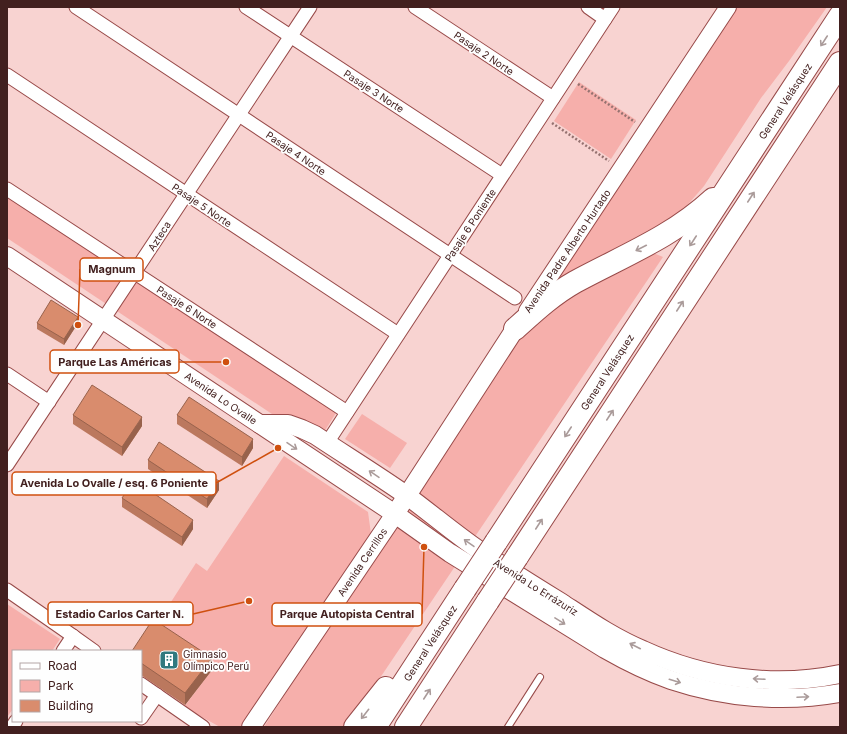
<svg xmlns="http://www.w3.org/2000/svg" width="847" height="734" viewBox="0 0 847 734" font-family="Inter,sans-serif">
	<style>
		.green { fill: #f6afab }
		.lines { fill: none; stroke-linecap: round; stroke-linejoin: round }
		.service-casing { stroke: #984a49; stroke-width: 8 }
		.minor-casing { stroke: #984a49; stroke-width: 15 }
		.tertiary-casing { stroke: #984a49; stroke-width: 18 }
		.secondary-casing { stroke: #984a49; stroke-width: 20 }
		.motorway-casing { stroke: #984a49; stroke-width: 24 }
		.path { stroke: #957270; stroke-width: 2.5; stroke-dasharray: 2 2; stroke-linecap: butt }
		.service { stroke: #fff; stroke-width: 6 }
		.minor { stroke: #fff; stroke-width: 13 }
		.tertiary { stroke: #fff; stroke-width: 16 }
		.secondary { stroke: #fff; stroke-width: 18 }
		.motorway { stroke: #fff; stroke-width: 22 }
		.motorway-bridge-casing { stroke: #984a49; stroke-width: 24; stroke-linecap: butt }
		.motorway-bridge { stroke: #fff; stroke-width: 22 }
		.wall { fill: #bb785e }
		.shaded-wall { fill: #98624c }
		.building { fill: #d98c6d; stroke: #98624c }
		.oneway { stroke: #aa9b9a }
		.labels { text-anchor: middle; stroke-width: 3.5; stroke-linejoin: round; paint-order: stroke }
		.street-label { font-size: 10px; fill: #42201f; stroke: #fefefe }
		.poi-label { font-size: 10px; fill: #42201f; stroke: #fefefe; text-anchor: start }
		.leader { fill: none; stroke: #cf500f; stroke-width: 1.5 }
		.callout-dot { fill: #cf500f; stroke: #fefefe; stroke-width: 1.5 }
		.callout { fill: #fefefe; stroke: #cf500f; stroke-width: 1.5 }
		.callout-label { font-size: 11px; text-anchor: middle; font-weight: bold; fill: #42201f }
	</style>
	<rect width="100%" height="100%" fill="#f8d3d1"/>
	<g class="green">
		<polygon points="737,7 827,7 789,61 761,98 704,186 683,210 647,234 549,286"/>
		<polygon points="579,82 636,120 611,159 554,121"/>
		<polygon points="7,195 336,413 324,432 281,420 7,238"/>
		<polygon points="651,252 663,257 347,727 264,727 494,367 537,315"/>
		<polygon points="362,414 407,443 390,468 345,439"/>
		<polygon points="284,456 368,512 371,534 240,727 220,727 184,707 212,670 153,630 196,563 207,571"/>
		<polygon points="7,604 60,639 52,651 13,651 13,709 7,717"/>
	</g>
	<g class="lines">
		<g class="service-casing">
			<polyline id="service" points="508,727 540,677"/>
		</g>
		<g class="minor-casing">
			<g id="minor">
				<polyline points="76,7 515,298"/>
				<polyline points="246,7 502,175"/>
				<polyline points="415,7 553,98"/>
				<polyline points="588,7 605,19"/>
				<polyline points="7,75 398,334"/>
				<polyline points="7,189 347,412"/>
				<polyline points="7,374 49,402"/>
				<polyline points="327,443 613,7"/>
				<polyline points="7,465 310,7"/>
				<polyline points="7,590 63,629 94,651"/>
				<polyline points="63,651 73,636"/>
				<polyline points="141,684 203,727"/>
				<polyline points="141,718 157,695"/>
				<polyline points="12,727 16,721"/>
			</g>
		</g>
		<g class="tertiary-casing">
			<polyline id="tertiary" points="527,311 728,7"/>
		</g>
		<g class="secondary-casing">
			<g id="secondary">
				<path d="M7,256L395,514L450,553L605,649C626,661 648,672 671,680C725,698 784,703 840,693"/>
				<path d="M260,424H288L302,429L315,435C345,455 376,474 406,495C432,514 456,535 483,553C509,570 536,587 562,603C588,620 614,638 643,650C704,678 774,688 840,674"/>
				<polyline points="251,727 395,514 515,329"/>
			</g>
		</g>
		<g class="motorway-casing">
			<g id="motorway">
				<path d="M515,329C534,312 552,295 575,282C623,256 672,237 713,199"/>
				<polyline points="496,542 840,16"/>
				<polyline points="517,557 840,63"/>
				<polyline points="355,727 386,688"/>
				<polyline points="375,727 465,589"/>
				<polyline points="406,727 488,601"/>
			</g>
		</g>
		<g class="path">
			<polyline points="578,84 635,122"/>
			<polyline points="552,123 609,161"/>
		</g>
		<use href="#service" class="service"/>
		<use href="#minor" class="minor"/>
		<use href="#tertiary" class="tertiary"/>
		<use href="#secondary" class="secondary"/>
		<use href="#motorway" class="motorway"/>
		<g class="motorway-bridge-casing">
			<g id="motorway-bridge">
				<polyline points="465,589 496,542"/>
				<polyline points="488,601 517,557"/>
			</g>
		</g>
		<use href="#motorway-bridge" class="motorway-bridge"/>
	</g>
	<g class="wall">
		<polygon points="37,323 78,323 64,345 37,329"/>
		<polygon points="73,415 142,426 122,456 73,424"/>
		<polygon points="177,415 253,448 242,466 177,424"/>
		<polygon points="148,460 219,490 207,508 148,469"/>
		<polygon points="122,498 193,529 182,546 122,507"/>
		<polygon points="141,651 212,670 185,705 141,675"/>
	</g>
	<g class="shaded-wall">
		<polygon points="78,317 78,323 64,345 64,339"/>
		<polygon points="142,417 142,426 122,456 122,447"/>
		<polygon points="253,439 253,448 242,466 242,457"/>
		<polygon points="219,481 219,490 207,508 207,499"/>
		<polygon points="193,520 193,529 182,546 182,537"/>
		<polygon points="212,658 212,670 185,705 185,693"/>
	</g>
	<g class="building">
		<polygon points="51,300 78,317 64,339 37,323"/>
		<polygon points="92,385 142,417 122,447 73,415"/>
		<polygon points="189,397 253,439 242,457 177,415"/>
		<polygon points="159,442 219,481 207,499 148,460"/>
		<polygon points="134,480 193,520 182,537 122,498"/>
		<polygon points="153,619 212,658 185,693 141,663 141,651 132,651"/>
	</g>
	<defs><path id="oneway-shaft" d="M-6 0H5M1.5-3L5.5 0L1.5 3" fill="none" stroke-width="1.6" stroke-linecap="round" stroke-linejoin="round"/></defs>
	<g class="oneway">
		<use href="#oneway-shaft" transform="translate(824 41) rotate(123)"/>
		<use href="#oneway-shaft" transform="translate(751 197) rotate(-57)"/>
		<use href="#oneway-shaft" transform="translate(693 241) rotate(123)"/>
		<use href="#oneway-shaft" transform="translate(641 248) rotate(153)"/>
		<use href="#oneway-shaft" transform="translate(680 306) rotate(-57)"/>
		<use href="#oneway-shaft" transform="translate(610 415) rotate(-57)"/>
		<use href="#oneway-shaft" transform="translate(568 432) rotate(123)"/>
		<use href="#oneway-shaft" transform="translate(292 446) rotate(34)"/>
		<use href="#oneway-shaft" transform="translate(374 474) rotate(-146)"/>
		<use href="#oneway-shaft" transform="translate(539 524) rotate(-57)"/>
		<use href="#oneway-shaft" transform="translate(469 543) rotate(-145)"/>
		<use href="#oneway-shaft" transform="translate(560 621) rotate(32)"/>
		<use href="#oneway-shaft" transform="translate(635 646) rotate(-153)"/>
		<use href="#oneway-shaft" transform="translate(759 679) rotate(-177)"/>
		<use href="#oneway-shaft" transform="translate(675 681) rotate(17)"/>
		<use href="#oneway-shaft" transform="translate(427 694) rotate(-57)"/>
		<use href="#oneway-shaft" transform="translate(803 697) rotate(-3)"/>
		<use href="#oneway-shaft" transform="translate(365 714) rotate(128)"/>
	</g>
	<defs>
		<g id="building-square" transform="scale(1)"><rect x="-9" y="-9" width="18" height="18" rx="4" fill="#30797f" stroke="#fefefe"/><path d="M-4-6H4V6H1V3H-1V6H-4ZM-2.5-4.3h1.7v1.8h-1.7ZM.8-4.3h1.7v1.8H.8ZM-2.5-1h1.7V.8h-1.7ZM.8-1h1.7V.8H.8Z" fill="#fff"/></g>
	</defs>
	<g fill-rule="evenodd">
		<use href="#building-square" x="169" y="660"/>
	</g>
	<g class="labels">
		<g class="street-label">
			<text transform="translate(484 53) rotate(34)" y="4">Pasaje 2 Norte</text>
			<text transform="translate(374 91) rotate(33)" y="4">Pasaje 3 Norte</text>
			<text transform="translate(785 101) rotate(-57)" y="4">General Velásquez</text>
			<text transform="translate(296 153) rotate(34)" y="4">Pasaje 4 Norte</text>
			<text transform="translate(202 205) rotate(34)" y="4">Pasaje 5 Norte</text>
			<text transform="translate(470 225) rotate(-57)" y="4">Pasaje 6 Poniente</text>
			<text transform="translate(159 236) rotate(-57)" y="4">Azteca</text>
			<text transform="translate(567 251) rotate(-56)" y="4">Avenida Padre Alberto Hurtado</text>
			<text transform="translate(187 307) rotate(33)" y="4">Pasaje 6 Norte</text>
			<text transform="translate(607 372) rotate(-57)" y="4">General Velásquez</text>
			<text transform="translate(221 398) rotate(34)" y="4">Avenida Lo Ovalle</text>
			<text transform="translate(362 562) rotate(-56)" y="4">Avenida Cerrillos</text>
			<text transform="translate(536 587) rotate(32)" y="4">Avenida Lo Errázuriz</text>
			<text transform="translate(430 643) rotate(-57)" y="4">General Velásquez</text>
		</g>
		<g class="poi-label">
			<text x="183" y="658">Gimnasio<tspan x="183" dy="12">Olímpico Perú</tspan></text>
		</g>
	</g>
	<path class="leader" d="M78 325L80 269M226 362L179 362M278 448L216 483M249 601L193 614M424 547L422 614"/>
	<g class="callout-dot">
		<circle cx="78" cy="325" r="4"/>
		<circle cx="226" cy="362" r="4"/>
		<circle cx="278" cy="448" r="4"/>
		<circle cx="249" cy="601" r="4"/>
		<circle cx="424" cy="547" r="4"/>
	</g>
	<g class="callout">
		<rect x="80" y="258" width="63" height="23" rx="4"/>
		<rect x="50" y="350" width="129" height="23" rx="4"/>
		<rect x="12" y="472" width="204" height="23" rx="4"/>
		<rect x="48" y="602" width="145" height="23" rx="4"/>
		<rect x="272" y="603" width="150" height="23" rx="4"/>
	</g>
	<g class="callout-label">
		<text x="112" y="273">Magnum</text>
		<text x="115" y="366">Parque Las Américas</text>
		<text x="114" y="487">Avenida Lo Ovalle / esq. 6 Poniente</text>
		<text x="120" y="618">Estadio Carlos Carter N.</text>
		<text x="347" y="618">Parque Autopista Central</text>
	</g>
	<rect width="847" height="734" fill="none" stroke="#42201f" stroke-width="16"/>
	<rect x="12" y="650" width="130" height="72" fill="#fefefe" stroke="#b3a5a5"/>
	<rect x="20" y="663" width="20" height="6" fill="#ffffff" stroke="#b3a5a5"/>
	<text x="48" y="670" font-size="12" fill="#42201f">Road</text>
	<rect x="20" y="680" width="20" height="12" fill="#f6afab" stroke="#b3a5a5"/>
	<text x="48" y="690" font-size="12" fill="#42201f">Park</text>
	<rect x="20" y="700" width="20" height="12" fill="#d98c6d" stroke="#b3a5a5"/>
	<text x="48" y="710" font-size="12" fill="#42201f">Building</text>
</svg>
